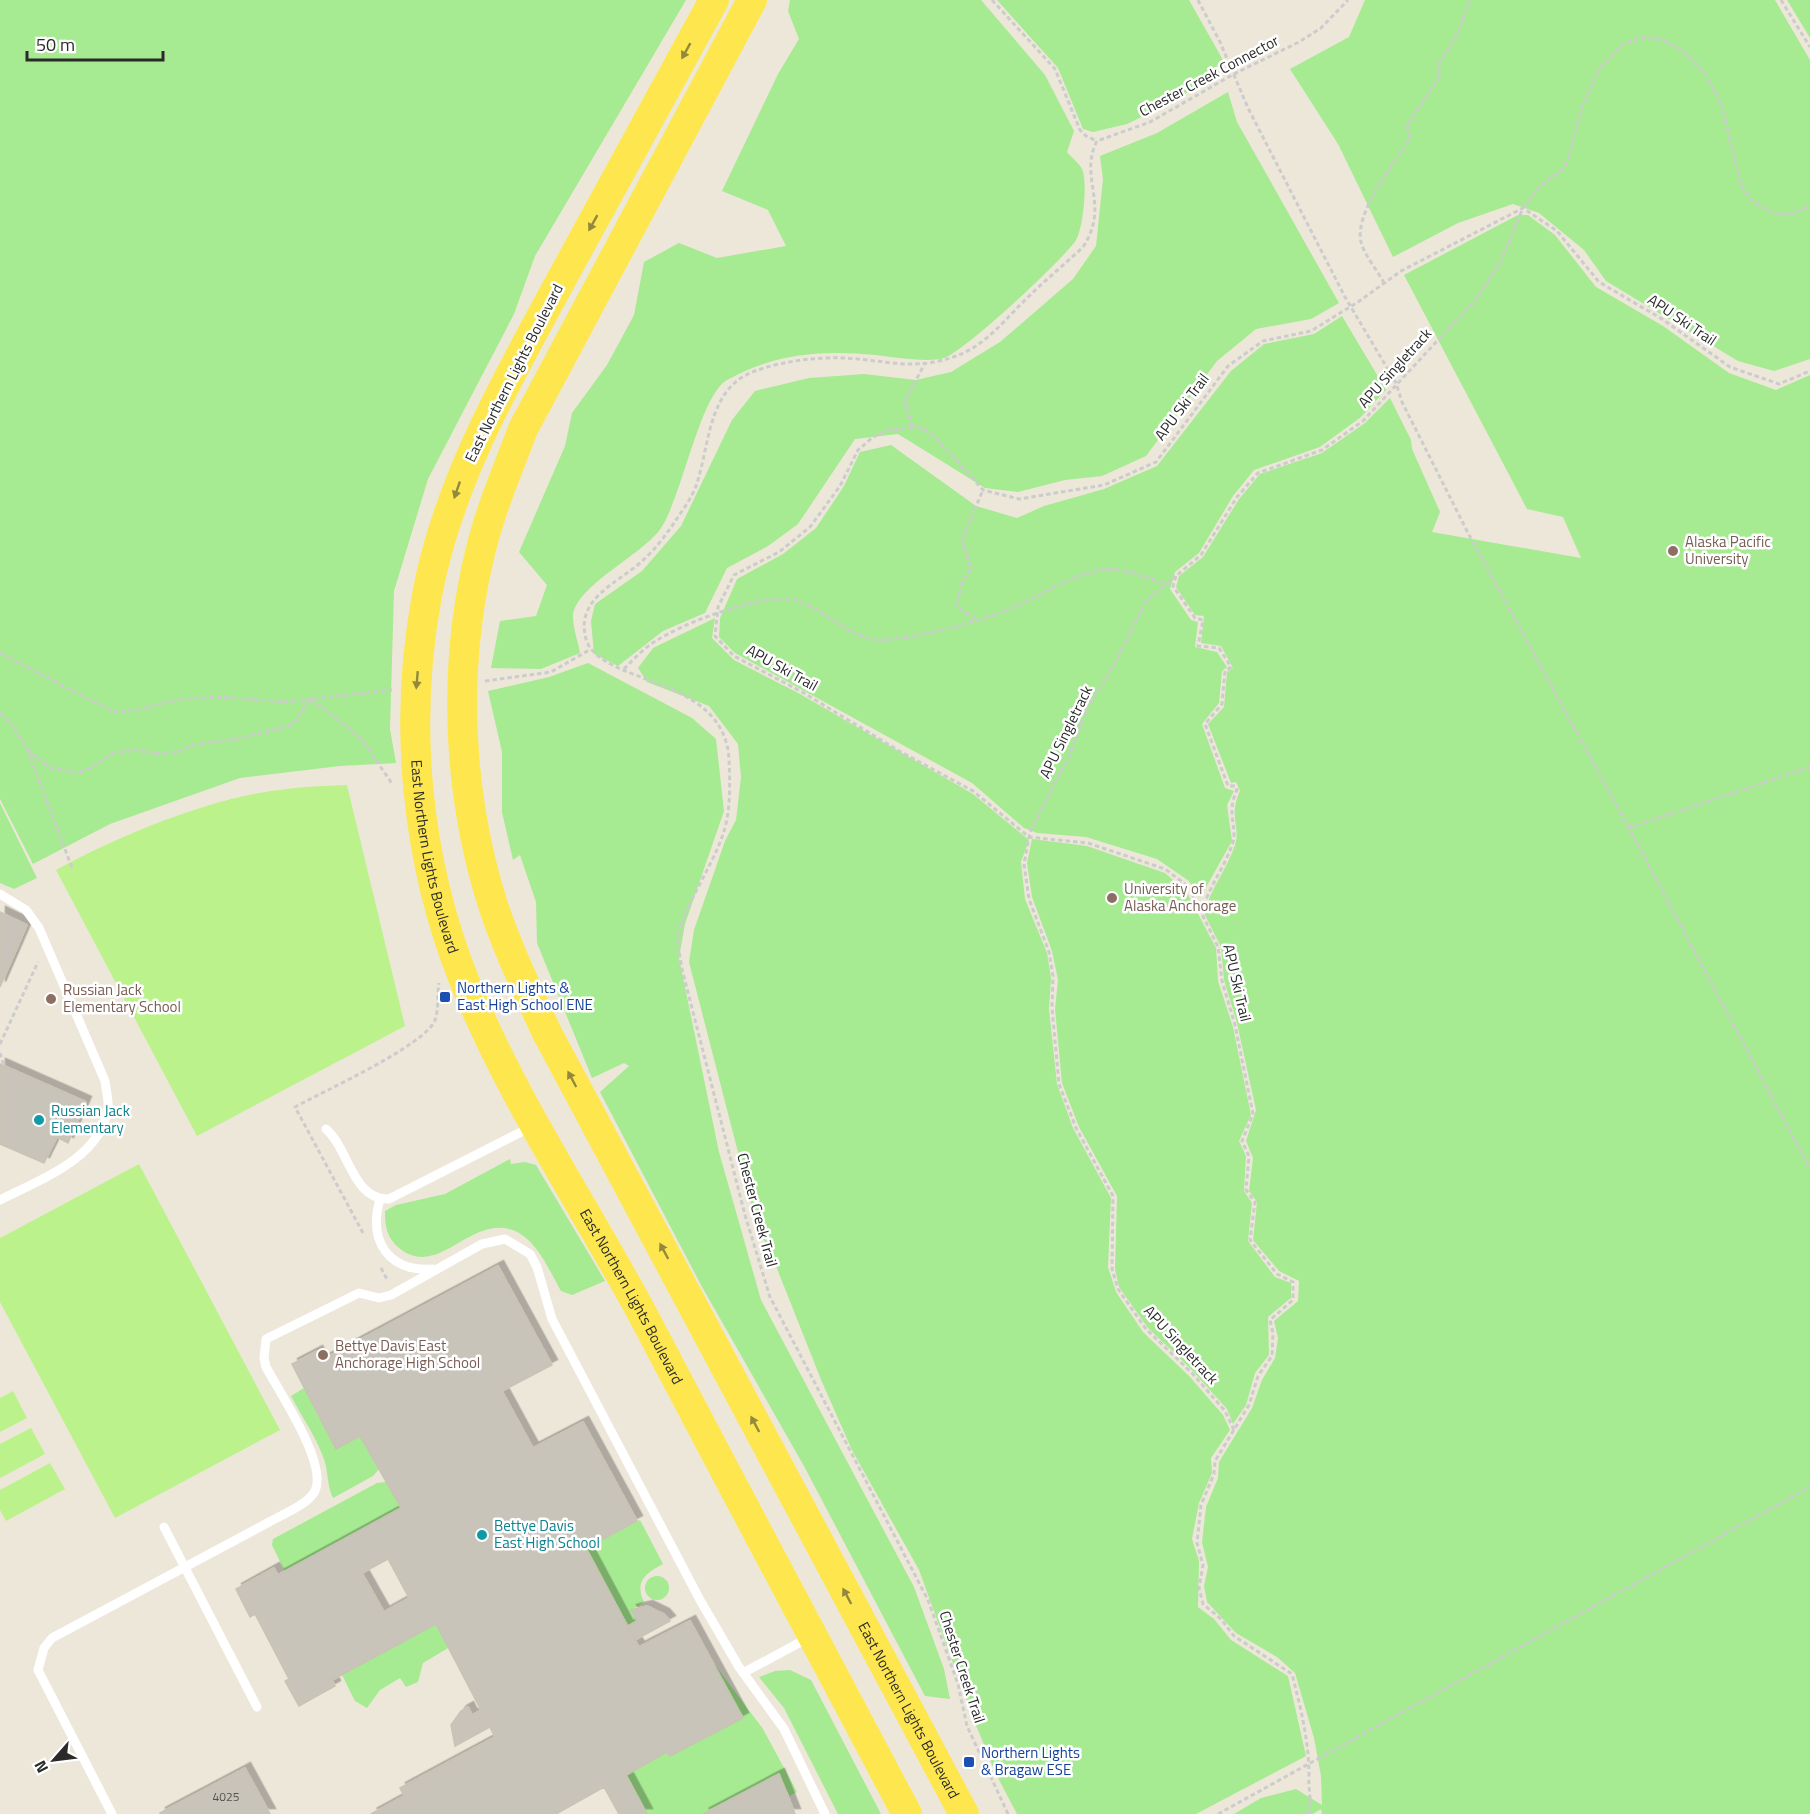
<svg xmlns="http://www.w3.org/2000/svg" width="1810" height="1814" viewBox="0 0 1810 1814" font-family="'Titillium Web',sans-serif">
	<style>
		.green { fill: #a6ea91 }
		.pitch { fill: #bcf28b }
		.building { fill: #c8c4ba; stroke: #c9c3b3; stroke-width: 1.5; fill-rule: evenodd; filter: url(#shadow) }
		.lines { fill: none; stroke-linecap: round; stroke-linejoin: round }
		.path { stroke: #ccc; stroke-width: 3; stroke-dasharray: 4.5 3; stroke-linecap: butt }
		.lane { stroke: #fff; stroke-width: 9 }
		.primary { stroke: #fee74e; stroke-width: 30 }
		.oneway { fill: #94883c }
		.education-dot { fill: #8d6e63; stroke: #fff; stroke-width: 2 }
		.transit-dot { fill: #1a4fb4; stroke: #fff; stroke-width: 2 }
		.culture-dot { fill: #0f9aa8; stroke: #fff; stroke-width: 2 }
		.labels { text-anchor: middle; stroke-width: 5; stroke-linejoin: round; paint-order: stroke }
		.number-label { font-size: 12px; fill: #52504e }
		.street-label { font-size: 15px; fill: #2a2a2a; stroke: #fff }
		.education-label { font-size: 15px; fill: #785e54; stroke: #fff; text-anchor: start }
		.transit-label { font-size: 15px; fill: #164399; stroke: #fff; text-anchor: start }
		.culture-label { font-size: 15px; fill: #0d838f; stroke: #fff; text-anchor: start }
	</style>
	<defs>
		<filter id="shadow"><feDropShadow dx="5.5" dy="-5.5" stdDeviation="0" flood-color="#0004"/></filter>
	</defs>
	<rect width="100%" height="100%" fill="#ede7da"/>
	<g class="green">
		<polygon points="0,0 686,0 535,256 514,314 428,479 394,591 390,729 396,763 340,766 240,778 110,824 33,864 0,799"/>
		<path d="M790,0H981L1045,75L1074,131L1067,152C1071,157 1079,163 1082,169C1088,181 1083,229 1076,240C1063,260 964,352 944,358C927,363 894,357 876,355C821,350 776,353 727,380C700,395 682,497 661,528C644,554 573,587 573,617C573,628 578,642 580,653L541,669L491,668L500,621L536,616L547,585L519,552L565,446L572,413L607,365L634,315L644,262L679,243L717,258L786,246L768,210L722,191L778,74L799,39L788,11Z"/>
		<polygon points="997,0 1189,0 1223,60 1218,74 1166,105 1127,124 1093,132 1083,129 1058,68"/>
		<polygon points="1365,0 1775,0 1810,60 1810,359 1774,371 1738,361 1606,281 1584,250 1539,213 1513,204 1458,223 1393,257 1338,144 1290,69 1349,37"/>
		<polygon points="1787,0 1810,0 1810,38"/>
		<polygon points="1228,92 1237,122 1339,303 1311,319 1256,329 1217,361 1146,456 1102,476 1065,480 1018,492 985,488 898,434 855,439 798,524 768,546 727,568 705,613 663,631 618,666 594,654 591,621 595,604 642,571 681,526 732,420 755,391 809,378 864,374 916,380 951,372 1000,342 1073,279 1096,246 1103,179 1100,156 1157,133"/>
		<path d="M1518,215H1528L1555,235L1596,287L1663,326L1729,373L1776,390L1810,375V1814H1322L1321,1809L1313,1814H1234L1261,1798L1296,1789L1322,1805L1321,1776L1314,1738L1295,1673L1277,1657L1236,1633L1207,1602L1204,1586L1208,1567L1202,1542L1206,1507L1218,1478L1219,1462L1252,1408L1262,1380L1275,1358L1278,1338L1274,1321L1298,1301L1299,1281L1279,1271L1253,1240L1257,1202L1249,1191L1253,1158L1246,1141L1256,1110L1237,1023L1224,980L1221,947L1204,913C1211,888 1227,869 1235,845C1241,827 1228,816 1240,791L1236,782L1231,783L1208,724L1224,707L1227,672L1233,668L1221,646L1201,643L1204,616L1195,615L1176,587L1179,576L1203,557L1239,499L1260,474L1322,453L1365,423L1390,398L1411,440L1412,449L1440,512L1432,532L1581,558L1563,517L1527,509L1404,275Z"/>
		<polygon points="1342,316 1386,390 1361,417 1320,447 1254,470 1233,496 1199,553 1175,572 1170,589 1191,620 1198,622 1195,647 1217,652 1227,667 1222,671 1219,703 1202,724 1225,788 1234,791 1227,805 1232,841 1200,898 1189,881 1157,859 1086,837 1037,833 1024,828 972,783 735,653 719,637 720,618 737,579 783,554 816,528 844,486 860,452 891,445 976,506 1017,518 1044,506 1104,489 1157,466 1231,371 1264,344 1314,334"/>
		<polygon points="715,618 712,638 734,660 800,694 973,794 1029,840 1021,862 1025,899 1047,953 1051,978 1049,1009 1057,1084 1073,1128 1111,1198 1108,1267 1116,1292 1143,1332 1190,1377 1223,1415 1230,1430 1211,1458 1212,1473 1199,1503 1192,1539 1199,1561 1198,1607 1214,1619 1231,1640 1288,1676 1306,1756 1196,1814 1017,1814 996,1774 973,1718 919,1570 852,1450 822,1382 772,1256 757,1226 689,962 694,930 725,841 736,820 741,777 738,744 709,706 647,682 638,668 653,648"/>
		<polygon points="588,663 692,718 716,739 724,811 685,924 679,958 719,1152 761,1300 914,1587 944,1669 950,1699 925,1696 805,1468 701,1285 600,1092 629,1066 624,1063 592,1078 537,943 536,902 520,855 513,860 502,812 502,752 488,691 549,677"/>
		<polygon points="0,803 37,878 14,889 0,883"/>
		<polygon points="1032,839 1087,846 1165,873 1186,891 1216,948 1218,981 1233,1027 1251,1115 1239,1141 1246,1156 1244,1191 1252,1203 1248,1241 1275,1277 1291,1283 1291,1298 1268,1317 1269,1355 1255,1373 1246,1405 1233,1424 1227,1409 1191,1369 1148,1328 1119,1287 1115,1269 1117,1196 1079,1127 1062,1083 1055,1009 1058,980 1052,951 1032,897 1027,863"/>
		<path d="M510,1159L511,1164L525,1162L536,1165L605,1281L572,1295L561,1291C549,1270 535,1235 509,1229C467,1219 438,1279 399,1248C387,1238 385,1227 385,1211L396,1205L445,1194Z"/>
		<path d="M304,1388L360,1436L379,1469L373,1476L333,1498C326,1483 329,1469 322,1454C314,1434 301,1415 291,1396Z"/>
		<polygon points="386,1482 401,1508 285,1572 272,1545 273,1539 377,1483"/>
		<path d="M640,1520L663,1564C646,1573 634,1581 644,1602L632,1610L637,1621L628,1626L586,1548Z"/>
		<circle cx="657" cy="1588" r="12"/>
		<polygon points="436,1624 448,1648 423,1663 418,1682 406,1687 400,1678 380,1690 367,1708 355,1701 342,1675"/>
		<polygon points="712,1661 763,1729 797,1792 790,1796 778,1775 703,1814 647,1814 626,1775 667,1752 670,1756 741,1719"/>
		<polygon points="790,1670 811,1680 881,1814 838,1814 784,1708 759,1677 775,1671"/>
	</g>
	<g class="pitch">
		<path d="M347,785L405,1026L197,1136L56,870C120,835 214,796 287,789C307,786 327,786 347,785Z"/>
		<polygon points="139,1164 280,1430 115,1518 0,1302 0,1238"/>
		<polygon points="13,1391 27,1418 0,1432 0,1398"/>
		<polygon points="31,1428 45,1454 0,1478 0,1444"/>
		<polygon points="50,1463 65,1489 6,1521 0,1510 0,1490"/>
	</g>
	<g class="building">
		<polygon points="0,912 27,925 0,987"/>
		<polygon points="0,1064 86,1102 68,1143 57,1137 44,1163 0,1144"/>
		<path d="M498,1266L552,1365L502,1391L533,1448L583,1422L637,1521L586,1548L635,1640L639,1647L690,1621L743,1718L670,1756L667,1752L626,1775L647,1814H619L604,1787L556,1814H371L404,1796L400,1788L495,1737L436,1624L332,1680L335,1686L299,1706L285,1681L289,1679L255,1614L250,1617L236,1589L274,1568L278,1575L401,1508L360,1436L336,1449L292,1364L317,1351L322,1360ZM388,1559L409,1598L384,1612L362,1573Z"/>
		<polygon points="647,1606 664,1614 670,1621 635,1640 628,1626 637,1621 631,1610"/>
		<polygon points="468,1707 472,1715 481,1710 490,1727 455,1746 451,1725 461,1711"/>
		<polygon points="245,1768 270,1814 160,1814 160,1813"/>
		<polygon points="779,1774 795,1814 703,1814 773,1777"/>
	</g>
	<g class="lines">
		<g class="path">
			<polyline points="992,0 1055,69 1080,130 1086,136 1097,141"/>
			<polyline points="1198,0 1220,42 1248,108 1345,297 1396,383 1402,402 1468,533 1629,828 1810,1169"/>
			<polyline points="1781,0 1810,47"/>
			<path d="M1384,283C1378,271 1364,255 1361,242C1354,212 1395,163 1410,138L1407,125L1439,78V64L1458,33L1468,4L1472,0"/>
			<polyline points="912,427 905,401 925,363"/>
			<path d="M1176,576L1173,586L1195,618L1203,620L1198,646L1219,648L1231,667L1225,671L1222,704L1205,724L1228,786H1235L1237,790C1225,815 1239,828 1232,845C1224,868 1208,889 1201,913"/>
			<polyline points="976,619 956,607 963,579 971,569 962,539 983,490"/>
			<polyline points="0,653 114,712 137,710 181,699 221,697 285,702 392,690"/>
			<path d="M624,669C633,660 643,649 654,642C684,623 739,603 774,599C818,594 845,642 883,640C917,638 975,623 1007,610C1035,599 1066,578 1095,571C1119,565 1143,577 1166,584"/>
			<polyline points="485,681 551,672 591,649"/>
			<polyline points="0,713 10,722 27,749 49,767 77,773 93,767 112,753 136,750 161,754 181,751 192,745 237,739 292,725 311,699 360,737 393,785"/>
			<polyline points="28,751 72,868"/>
			<polyline points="1629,828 1810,767"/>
			<polyline points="0,1044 38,962"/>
			<polyline points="0,1053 4,1066"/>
			<path d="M363,1233L295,1107C322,1092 426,1045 435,1020C439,1009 437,994 439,983"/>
			<polyline points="381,1268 388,1281"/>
			<polyline points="1234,1430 1225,1411 1192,1373 1146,1329 1118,1289 1112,1269 1113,1196 1076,1128 1059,1084 1052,1008 1053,976 1049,952 1029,899 1024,864 1030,832 1070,754 1087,708 1113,667 1146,601 1201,555 1237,497 1258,473 1322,450 1363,421 1476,299 1500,263 1523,208 1541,185 1561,171 1568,160 1581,110 1598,71 1621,45 1643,37 1663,40 1682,50 1705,73 1722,106 1741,185 1753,202 1776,214 1791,214 1810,206"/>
			<path d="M1008,1814L967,1726L958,1684L928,1600L770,1297L745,1215L682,969C681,960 678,950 678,941C680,912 712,867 722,837C731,814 730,784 729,759C724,674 600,686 586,639C575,599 616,584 640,563C654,551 666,535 676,520C683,510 692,497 696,486C710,446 707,388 755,371C783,361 815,357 844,358C874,359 904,368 934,362C979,354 995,330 1025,300C1043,282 1064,265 1083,247C1111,205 1078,178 1097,141L1150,122L1234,74L1299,42L1321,28L1348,0"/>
			<polyline points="1218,1814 1810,1487"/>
			<path d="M1309,1814C1312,1800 1308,1790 1309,1777C1309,1741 1301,1709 1292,1674L1234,1636L1221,1619L1203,1604L1199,1588L1203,1565L1197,1543L1201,1505L1214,1474L1215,1461L1249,1405L1258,1376L1272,1356L1273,1333L1270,1320L1293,1300V1282L1277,1274L1250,1240L1255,1202L1246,1190L1249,1156L1242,1141L1253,1114L1235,1025L1222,981L1218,947L1189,887L1165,869L1088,843L1029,837L973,791L901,752L802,692L734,656L715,636L718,607L734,575L779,552L810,527L840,486L858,450L873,437L888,430L921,427L939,441L983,490L1019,499L1104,485L1156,462L1228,366L1263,341L1311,331L1358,302L1401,271L1523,208L1557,231L1599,282L1662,319L1730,367L1779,384L1810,371"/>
		</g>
		<g class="lane">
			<path d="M0,894L26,910L39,928L105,1081C106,1090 109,1100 108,1109C100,1159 39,1180 0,1200"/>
			<path d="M326,1129C349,1149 353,1201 389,1199L531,1127"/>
			<path d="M380,1199C368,1241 388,1272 433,1269"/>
			<polyline points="164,1527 257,1707"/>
			<polyline points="743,1673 808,1638"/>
			<path d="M112,1814L38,1670L44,1648L52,1638L273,1520C286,1513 308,1504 315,1491C328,1464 280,1393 266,1367L264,1358L266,1339L359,1293L379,1298L391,1295L482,1244L505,1239L530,1254L537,1267L552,1319L700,1600L739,1667L784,1729L825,1814"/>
		</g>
		<g class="primary">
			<path id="s1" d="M714,0C663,94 611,188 560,282C506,382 448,482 427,595C403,723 416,860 464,980C511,1098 584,1205 644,1317C731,1483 819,1648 907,1814"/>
			<path id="s2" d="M752,0L523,429C508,469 491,508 481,549C452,664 457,792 493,905C507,948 527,989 546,1031L964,1814"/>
		</g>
	</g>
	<defs><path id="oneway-solid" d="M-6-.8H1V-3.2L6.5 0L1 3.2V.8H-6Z" transform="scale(1.5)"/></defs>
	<g class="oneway">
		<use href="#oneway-solid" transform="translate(686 51) rotate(119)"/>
		<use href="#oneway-solid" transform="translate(593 223) rotate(119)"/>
		<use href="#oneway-solid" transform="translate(457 490) rotate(109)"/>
		<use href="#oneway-solid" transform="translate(417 680) rotate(95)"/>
		<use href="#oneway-solid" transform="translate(572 1079) rotate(-118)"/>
		<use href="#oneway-solid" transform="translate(664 1251) rotate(-118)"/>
		<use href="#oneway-solid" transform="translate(755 1424) rotate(-118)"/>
		<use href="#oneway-solid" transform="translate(847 1596) rotate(-118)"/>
	</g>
	<g class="education-dot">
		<circle cx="1673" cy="551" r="6"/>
		<circle cx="1112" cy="898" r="6"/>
		<circle cx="51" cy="999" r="6"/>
		<circle cx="323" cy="1355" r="6"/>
	</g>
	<g class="transit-dot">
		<rect x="439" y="991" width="12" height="12" rx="3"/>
		<rect x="963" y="1756" width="12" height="12" rx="3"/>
	</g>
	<g class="culture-dot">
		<circle cx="39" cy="1120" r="6"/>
		<circle cx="482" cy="1535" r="6"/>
	</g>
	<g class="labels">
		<g class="number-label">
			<text x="226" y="1801">4025</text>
		</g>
		<g class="street-label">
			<text transform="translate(1209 76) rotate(-28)" y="5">Chester Creek Connector</text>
			<text transform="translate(1682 320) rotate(34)" y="5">APU Ski Trail</text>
			<text transform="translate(1395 368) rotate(-48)" y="5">APU Singletrack</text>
			<text transform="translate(514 373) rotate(-63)" y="5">East Northern Lights Boulevard</text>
			<text transform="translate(1182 407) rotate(-53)" y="5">APU Ski Trail</text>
			<text transform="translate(782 668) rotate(29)" y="5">APU Ski Trail</text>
			<text transform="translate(1066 732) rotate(-64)" y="5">APU Singletrack</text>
			<text dy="5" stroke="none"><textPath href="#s1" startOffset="927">East Northern Lights Boulevard</textPath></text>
			<text transform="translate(1237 983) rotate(77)" y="5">APU Ski Trail</text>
			<text transform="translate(757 1210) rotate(75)" y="5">Chester Creek Trail</text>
			<text dy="5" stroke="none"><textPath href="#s1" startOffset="1413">East Northern Lights Boulevard</textPath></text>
			<text transform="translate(1181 1345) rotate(47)" y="5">APU Singletrack</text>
			<text transform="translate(962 1667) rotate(72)" y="5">Chester Creek Trail</text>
			<text dy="5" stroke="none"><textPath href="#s2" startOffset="1881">East Northern Lights Boulevard</textPath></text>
		</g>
		<g class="education-label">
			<text x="1685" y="547">Alaska Pacific<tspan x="1685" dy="17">University</tspan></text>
			<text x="1124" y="894">University of<tspan x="1124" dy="17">Alaska Anchorage</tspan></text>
			<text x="63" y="995">Russian Jack<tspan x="63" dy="17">Elementary School</tspan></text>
			<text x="335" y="1351">Bettye Davis East<tspan x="335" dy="17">Anchorage High School</tspan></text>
		</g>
		<g class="transit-label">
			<text x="457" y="993">Northern Lights &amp;<tspan x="457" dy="17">East High School ENE</tspan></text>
			<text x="981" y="1758">Northern Lights<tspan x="981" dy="17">&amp; Bragaw ESE</tspan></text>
		</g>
		<g class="culture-label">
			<text x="51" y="1116">Russian Jack<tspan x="51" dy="17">Elementary</tspan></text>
			<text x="494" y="1531">Bettye Davis<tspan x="494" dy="17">East High School</tspan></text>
		</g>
	</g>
	<g transform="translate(54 1760) rotate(242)" stroke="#ffffff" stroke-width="4.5" paint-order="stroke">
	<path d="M0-4.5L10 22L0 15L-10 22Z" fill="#2a2a2a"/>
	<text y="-9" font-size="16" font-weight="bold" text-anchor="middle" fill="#2a2a2a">N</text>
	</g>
	<path d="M27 51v9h136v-9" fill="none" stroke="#2a2a2a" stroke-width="3"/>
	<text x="36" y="51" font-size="18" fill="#2a2a2a" stroke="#ffffff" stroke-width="4.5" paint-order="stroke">50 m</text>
</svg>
